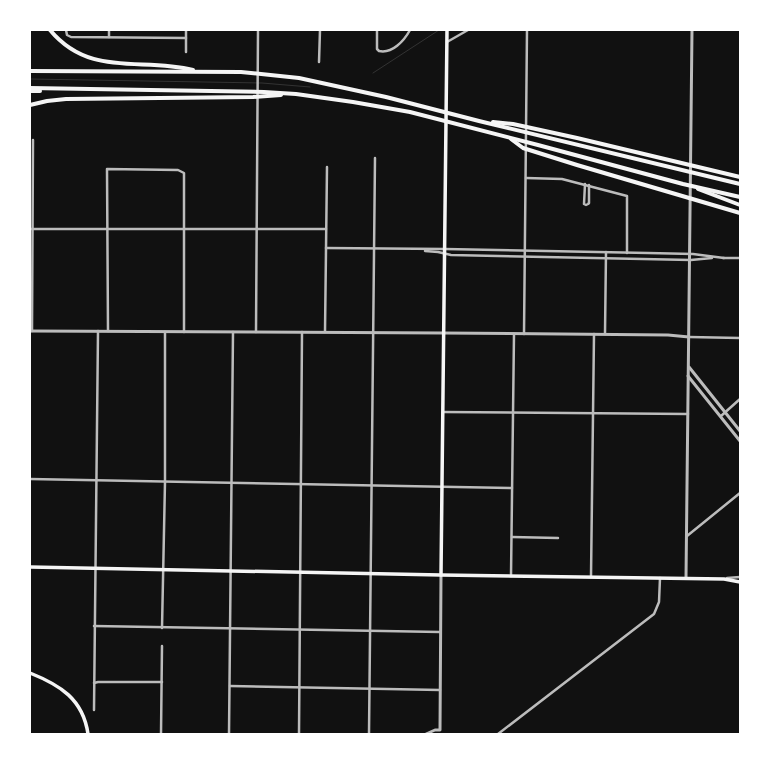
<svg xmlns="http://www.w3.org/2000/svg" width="770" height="764" viewBox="0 0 770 764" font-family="Ubuntu,sans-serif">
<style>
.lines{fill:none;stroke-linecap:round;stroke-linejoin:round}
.stream{stroke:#333;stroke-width:1}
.minor{stroke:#bcbcbc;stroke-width:2.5}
.tertiary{stroke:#bcbcbc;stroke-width:3}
.secondary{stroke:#f5f5f5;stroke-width:3.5}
.motorway{stroke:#f5f5f5;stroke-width:4}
</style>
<rect width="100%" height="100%" fill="#111"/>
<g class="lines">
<g class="stream">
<path d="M 373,73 L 439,30"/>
<path d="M 30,79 L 262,83 L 310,87"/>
</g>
<g class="minor">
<path d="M 66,30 L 67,35 L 71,37 L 186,38"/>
<path d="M 109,30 L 109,37"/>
<path d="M 377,30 L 377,49 L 379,51 C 392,54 404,41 410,30"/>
<path d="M 447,42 L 468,30"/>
<path d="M 186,52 L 186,30"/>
<path d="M 319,62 L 320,30"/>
<path d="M 526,178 L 562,179 L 627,196 L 627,253"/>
<path d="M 585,184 L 584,204 L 586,205 L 588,204 L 589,203 L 589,185"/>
<path d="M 30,229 L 326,229"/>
<path d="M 326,248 L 445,249 L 648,253 L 693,254 L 724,258"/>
<path d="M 425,251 L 438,252 L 451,255 L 691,260 L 712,258"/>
<path d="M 723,258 L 740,258"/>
<path d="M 32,331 L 33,140"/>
<path d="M 108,331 L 107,169 L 178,170 L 184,173 L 184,332"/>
<path d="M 256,332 L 258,30"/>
<path d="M 325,332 L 327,167"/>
<path d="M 524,334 L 527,30"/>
<path d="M 605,334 L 606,252"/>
<path d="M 689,337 L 740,338"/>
<path d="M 443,412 L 688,414"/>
<path d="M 721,416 L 740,399"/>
<path d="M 30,479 L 512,488"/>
<path d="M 687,536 L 740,493"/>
<path d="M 512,537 L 558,538"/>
<path d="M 511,576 L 514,334"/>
<path d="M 591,577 L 594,334"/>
<path d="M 727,578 L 740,577"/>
<path d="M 94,626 L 440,632"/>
<path d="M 162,628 L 165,482 L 165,332"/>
<path d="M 94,683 L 98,682 L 162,682"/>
<path d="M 230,686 L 440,690"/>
<path d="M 94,710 L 98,331"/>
<path d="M 161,734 L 162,646"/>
<path d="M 229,734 L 233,332"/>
<path d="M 299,734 L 302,332"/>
<path d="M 369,734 L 375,158"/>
<path d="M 498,734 L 654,614 L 659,602 L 660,578"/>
</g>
<g class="tertiary">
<path d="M 30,331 L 443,333 L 668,335 L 689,337"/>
<path d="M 689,367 L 740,431"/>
<path d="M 688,376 L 740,441"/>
<path d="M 686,578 L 692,30"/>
<path d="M 426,734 L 435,730 L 440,730 L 441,575"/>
</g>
<g class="secondary">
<path d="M 30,567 L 441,575 L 724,579 L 740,582"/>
<path d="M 441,575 L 447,30"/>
<path d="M 30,673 C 60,685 83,699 88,734"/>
</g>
<g class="motorway">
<path d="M 50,30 C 90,78 141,57 193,70"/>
<path d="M 30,71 L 241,72 L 299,78 L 386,97 L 479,121 L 740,184"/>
<path d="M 30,88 L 264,92 L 296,94 L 353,102 L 410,112 L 538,145 L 683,184 L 740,197"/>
<path d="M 30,91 L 40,91"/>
<path d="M 30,105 L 47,101 L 66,99 L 253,97 L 281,95"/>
<path d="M 493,122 L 513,124 L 577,138 L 740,177"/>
<path d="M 511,139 L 523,148 L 577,165 L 740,213"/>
<path d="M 698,189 L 740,205"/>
</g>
</g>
<rect width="770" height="764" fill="none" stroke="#ffffff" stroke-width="62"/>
</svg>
